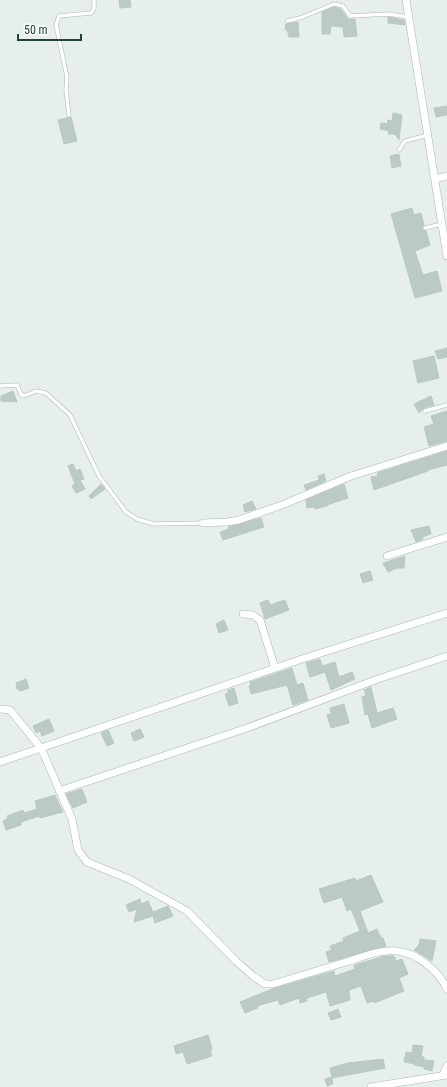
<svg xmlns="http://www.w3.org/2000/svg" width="447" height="1087" viewBox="0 0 447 1087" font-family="'Roboto Condensed',sans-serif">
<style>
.building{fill:#bbcac4;stroke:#b8c9c2}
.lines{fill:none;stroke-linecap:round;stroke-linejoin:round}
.service-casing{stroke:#a8b8b2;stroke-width:4.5}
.minor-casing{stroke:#a8b8b2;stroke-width:8}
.service{stroke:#fff;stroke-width:3.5}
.minor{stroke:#fff;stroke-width:7}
</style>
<rect width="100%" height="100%" fill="#e6efeb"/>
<g class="building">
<path d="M 119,0 L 130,0 L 131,7 L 120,8 Z"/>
<path d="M 334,7 L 341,9 L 348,19 L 355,19 L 357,36 L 344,37 L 343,27 L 331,26 L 330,34 L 322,34 L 322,12 Z"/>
<path d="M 388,17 L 404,20 L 405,25 L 388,23 Z"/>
<path d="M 298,22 L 299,37 L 289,37 L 287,29 L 285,30 L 286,24 Z"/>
<path d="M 447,106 L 447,115 L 436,117 L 434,108 Z"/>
<path d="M 393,113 L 402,115 L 399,140 L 395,134 L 388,134 L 389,131 L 380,129 L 381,123 L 387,124 L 388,120 L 392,121 Z"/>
<path d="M 71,117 L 77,141 L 64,144 L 58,120 Z"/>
<path d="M 399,154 L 401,166 L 392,168 L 390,156 Z"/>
<path d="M 412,208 L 414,215 L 421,213 L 424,225 L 422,229 L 426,231 L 430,245 L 415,251 L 423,275 L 437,271 L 442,291 L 415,298 L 391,214 Z"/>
<path d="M 447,348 L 447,357 L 438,359 L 435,351 Z"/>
<path d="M 434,356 L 439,378 L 418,383 L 413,361 Z"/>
<path d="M 13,391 L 17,402 L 1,401 L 1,396 Z"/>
<path d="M 431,396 L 434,405 L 424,408 L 419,413 L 414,404 Z"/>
<path d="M 447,411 L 447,441 L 429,446 L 424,427 L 434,424 L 431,416 Z"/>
<path d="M 447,451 L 447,465 L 428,470 L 428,471 L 374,490 L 371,477 L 378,476 L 377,473 Z"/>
<path d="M 73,464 L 76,471 L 80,469 L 84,479 L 80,480 L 85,489 L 76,493 L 72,486 L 75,484 L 68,466 Z"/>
<path d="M 324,474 L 326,481 L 306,490 L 304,485 L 319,480 L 318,476 Z"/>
<path d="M 101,484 L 105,489 L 91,499 L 89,496 Z"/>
<path d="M 344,484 L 348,498 L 327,505 L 327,506 L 315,509 L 314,507 L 307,508 L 306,500 Z"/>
<path d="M 252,501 L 256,509 L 245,512 L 243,505 Z"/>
<path d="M 261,518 L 264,527 L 223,540 L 220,532 L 229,529 L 228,527 Z"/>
<path d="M 429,526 L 431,534 L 422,537 L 423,539 L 416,542 L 411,530 Z"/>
<path d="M 405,556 L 404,568 L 397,568 L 388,572 L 383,563 Z"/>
<path d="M 370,571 L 373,580 L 363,583 L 360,574 Z"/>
<path d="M 268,600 L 270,605 L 285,600 L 289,610 L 265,619 L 260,603 Z"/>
<path d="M 224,620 L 228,630 L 219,633 L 216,624 Z"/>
<path d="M 320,659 L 322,666 L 335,662 L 339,677 L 352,672 L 355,679 L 331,690 L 325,672 L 310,677 L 306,663 Z"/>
<path d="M 292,668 L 297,685 L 303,683 L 308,700 L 293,705 L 287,685 L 251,694 L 249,686 L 251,685 L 250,682 Z"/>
<path d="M 26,679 L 29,688 L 21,691 L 17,689 L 16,683 Z"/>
<path d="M 371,687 L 377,713 L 393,708 L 397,719 L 372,728 L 368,714 L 365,715 L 362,697 L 366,696 L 364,690 Z"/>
<path d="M 234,688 L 238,703 L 229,706 L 225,694 L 228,693 L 228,690 Z"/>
<path d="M 344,704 L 349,723 L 331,728 L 327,715 L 331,714 L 330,708 Z"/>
<path d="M 49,719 L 54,731 L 42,736 L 40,731 L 36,733 L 33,726 Z"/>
<path d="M 140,729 L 144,737 L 134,741 L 131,733 Z"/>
<path d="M 108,730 L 114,743 L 107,746 L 101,733 Z"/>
<path d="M 82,789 L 87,802 L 73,808 L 66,794 Z"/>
<path d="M 55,795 L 63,812 L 40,818 L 39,816 L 21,822 L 21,825 L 6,830 L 3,821 L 8,818 L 7,816 L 23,810 L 24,813 L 37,809 L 35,801 Z"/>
<path d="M 371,875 L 383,902 L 360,911 L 368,933 L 377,929 L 381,938 L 383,938 L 386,946 L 329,962 L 326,952 L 332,950 L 330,946 L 344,941 L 343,938 L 360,931 L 351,909 L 347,911 L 342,897 L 324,903 L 319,889 L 355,878 L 356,881 Z"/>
<path d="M 140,899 L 141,904 L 148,901 L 153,912 L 168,906 L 173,916 L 155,923 L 153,916 L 134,922 L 137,909 L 129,912 L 126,905 Z"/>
<path d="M 420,939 L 436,941 L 432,961 L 414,950 L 419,945 Z"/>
<path d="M 385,956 L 394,956 L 396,961 L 402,959 L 408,974 L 399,978 L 404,991 L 374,1003 L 373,1001 L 367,1003 L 361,986 L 349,990 L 350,1000 L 330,1006 L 326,992 L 307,998 L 307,1001 L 300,1003 L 299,998 L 280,1005 L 278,1000 L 257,1006 L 258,1008 L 245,1013 L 240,1002 L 272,989 L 334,971 L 335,976 L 355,969 L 354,965 Z"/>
<path d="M 338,1009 L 341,1017 L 331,1020 L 328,1013 Z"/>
<path d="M 208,1035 L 212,1049 L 210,1051 L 212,1056 L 187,1064 L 183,1052 L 176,1054 L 174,1046 Z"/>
<path d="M 413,1045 L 423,1046 L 421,1057 L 424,1057 L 424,1060 L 434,1061 L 432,1071 L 424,1069 L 424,1067 L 414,1065 L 415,1064 L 404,1062 L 406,1052 L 412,1053 Z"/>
<path d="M 383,1059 L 385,1068 L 332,1078 L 333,1084 L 327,1086 L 325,1079 L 332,1077 L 330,1068 L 348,1063 Z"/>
</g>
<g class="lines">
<defs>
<g id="service">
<path d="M 287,21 L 300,18 L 334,4 L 343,6 L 350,16 L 389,14 L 408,17"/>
<path d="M 69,115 L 66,90 L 67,77 L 56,25 L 59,16 L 91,13 L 94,9 L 94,0"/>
<path d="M 399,150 L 405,141 L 428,135"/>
<path d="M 425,228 L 442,224"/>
<path d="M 0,386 L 17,385 L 21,394 L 24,396 L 36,391 L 46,393 L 70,415 L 99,476 L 126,512 L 137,519 L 154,524 L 203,523"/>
<path d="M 425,411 L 447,405"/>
</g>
<g id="minor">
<path d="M 406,0 L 447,256"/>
<path d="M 435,179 L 447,176"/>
<path d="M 203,523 L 227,522 L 239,520 L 282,505 L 351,476 L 447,446"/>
<path d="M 387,556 L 447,537"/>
<path d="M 447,613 L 302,659 L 41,748 L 72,819 L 78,850 L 87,862 L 129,879 L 187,911 L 236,961 L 253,976 L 265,984 L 273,984 C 297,977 322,969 346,962 C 362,957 381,949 397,951 C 417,953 439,971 447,989"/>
<path d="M 243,614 L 253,615 L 260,620 L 275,668"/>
<path d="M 0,709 L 10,710 L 41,748 L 0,762"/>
<path d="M 59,791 L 247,728 L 378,679 L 447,656"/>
<path d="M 443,1075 L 447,1066"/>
<path d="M 371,1087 L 447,1075"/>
</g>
</defs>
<use href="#service" class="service-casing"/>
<use href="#minor" class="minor-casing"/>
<use href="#service" class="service"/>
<use href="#minor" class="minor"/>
</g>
<path d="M18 34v6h63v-6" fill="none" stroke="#24423a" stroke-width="2"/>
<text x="24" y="34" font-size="12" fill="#24423a" stroke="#f7fbf9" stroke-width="3" paint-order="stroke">50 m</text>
</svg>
